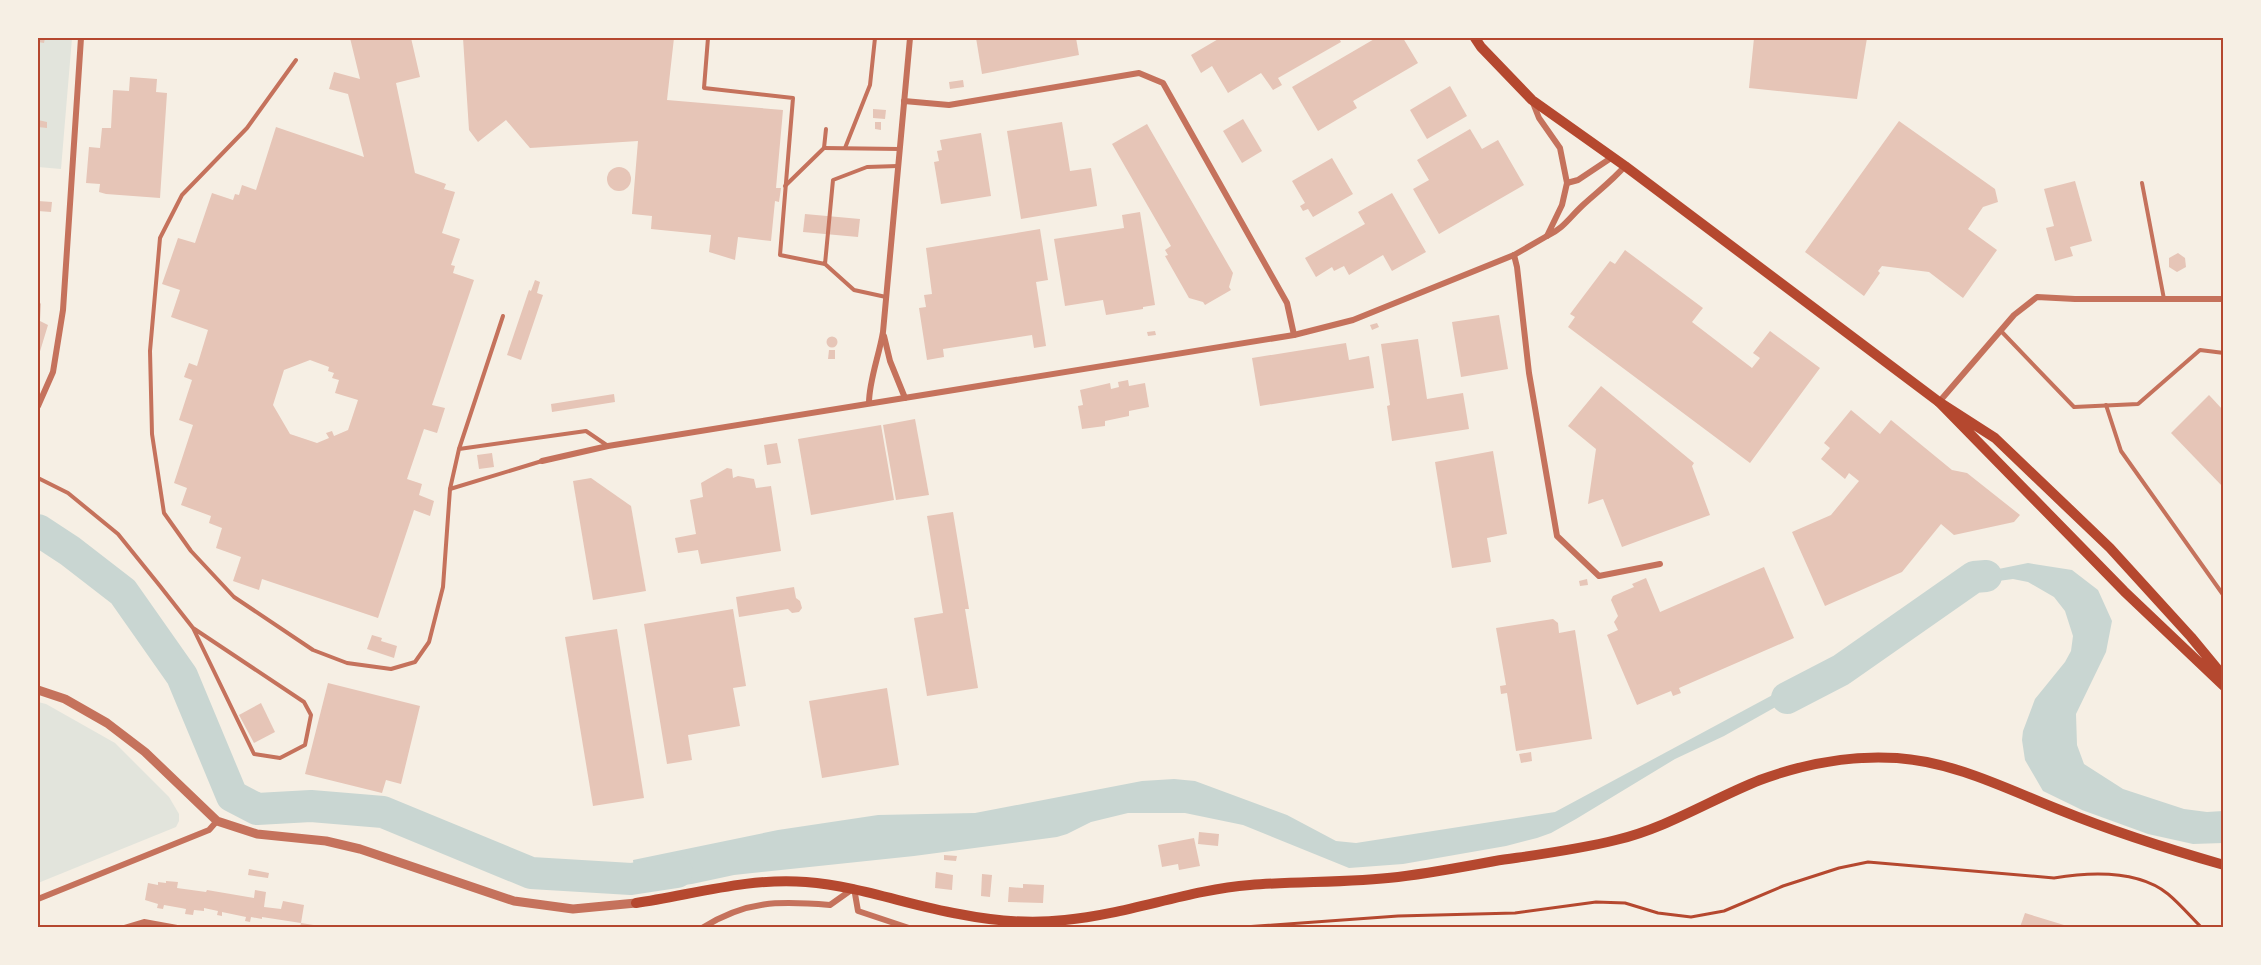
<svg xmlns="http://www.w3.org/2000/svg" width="2261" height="965" viewBox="0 0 2261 965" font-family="'Exo 2',sans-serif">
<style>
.green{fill:#e2e4dc}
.water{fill:#c9d6d2}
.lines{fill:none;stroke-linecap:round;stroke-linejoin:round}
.river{stroke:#c9d6d2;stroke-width:32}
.building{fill:#e6c5b7;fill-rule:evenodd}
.path{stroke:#b5482f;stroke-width:3}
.service{stroke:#c5725c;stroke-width:4}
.minor{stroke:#c5725c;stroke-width:6}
.tertiary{stroke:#c5725c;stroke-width:9}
.secondary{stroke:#b5482f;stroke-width:10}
.neatline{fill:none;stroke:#b5482f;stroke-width:2}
</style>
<rect width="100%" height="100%" fill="#f6efe4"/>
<g class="green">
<path d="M 38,38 L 72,38 L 61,169 L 38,167 Z"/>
<path d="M 38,702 L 46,704 L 115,743 L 169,797 L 179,814 L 179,821 L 176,827 L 38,883 Z"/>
</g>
<path class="water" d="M 2028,563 L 2072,570 L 2098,590 L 2112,621 L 2106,652 L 2076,714 L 2077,745 L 2084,764 L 2123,789 L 2184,809 L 2207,812 L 2223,811 L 2223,843 L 2193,844 L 2148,834 L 2082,810 L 2043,791 L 2025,760 L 2022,740 L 2023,731 L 2035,699 L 2065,662 L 2071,651 L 2073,636 L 2065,611 L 2054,597 L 2028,582 L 2013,579 L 1969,585 L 1942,598 L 1842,668 L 1811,687 L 1724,736 L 1675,759 L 1576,819 L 1551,833 L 1537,838 L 1506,846 L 1403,864 L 1349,868 L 1243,825 L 1185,813 L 1128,813 L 1091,822 L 1067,834 L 1057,837 L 914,856 L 734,875 L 692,884 L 636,891 L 633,860 L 778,830 L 878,815 L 975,813 L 1142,781 L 1174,779 L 1195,781 L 1287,815 L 1336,841 L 1356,843 L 1555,812 L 1830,664 L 1877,627 L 1959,577 Z"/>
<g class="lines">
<g class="river">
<path d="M 38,530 L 70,551 L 123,592 L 182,676 L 232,796 L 257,809 L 311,806 L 383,812 L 531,873 L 631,879 L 677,872"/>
<path d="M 1787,698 L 1841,670 L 1974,577 L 1986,576"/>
</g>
</g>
<g class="building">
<path d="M 38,38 L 45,38 L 44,43 L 38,42 Z"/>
<path d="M 350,38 L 411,38 L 420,77 L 396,83 L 415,173 L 446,184 L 444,189 L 455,192 L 442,233 L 460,239 L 451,265 L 455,266 L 453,273 L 474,280 L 432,405 L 445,408 L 437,433 L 424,429 L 407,479 L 422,484 L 419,495 L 434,501 L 430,516 L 414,510 L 378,618 L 262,579 L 259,590 L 233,581 L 241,557 L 216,548 L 222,528 L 209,523 L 211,516 L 181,505 L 187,488 L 174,483 L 193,425 L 179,420 L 192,380 L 184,377 L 189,363 L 197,366 L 208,330 L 171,317 L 180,290 L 162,284 L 178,238 L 195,243 L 212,193 L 233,200 L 235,194 L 239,195 L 242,185 L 256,190 L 276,127 L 364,157 L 348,94 L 329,89 L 334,72 L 360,79 ZM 310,360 L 329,367 L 328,371 L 334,373 L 332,378 L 339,380 L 335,393 L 358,400 L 348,430 L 334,436 L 332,431 L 326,433 L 329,438 L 317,443 L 290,434 L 273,405 L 284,370 Z"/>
<path d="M 463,38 L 674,38 L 667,100 L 783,110 L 776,188 L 781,188 L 779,202 L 775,201 L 771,241 L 738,237 L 735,260 L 709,252 L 711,235 L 651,229 L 652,216 L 632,214 L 638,141 L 530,148 L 506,120 L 478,142 L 469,130 Z"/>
<path d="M 976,38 L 1076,38 L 1079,55 L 982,74 Z"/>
<path d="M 1220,38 L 1339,38 L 1341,42 L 1278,78 L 1282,85 L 1273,90 L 1261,73 L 1228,93 L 1212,66 L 1201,73 L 1191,55 Z"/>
<path d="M 1376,38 L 1403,38 L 1418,63 L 1353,101 L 1357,108 L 1318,131 L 1292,87 Z"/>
<path d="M 1754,38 L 1867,38 L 1857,99 L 1749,88 Z"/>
<path d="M 130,77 L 157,79 L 156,92 L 167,93 L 160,198 L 106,194 L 99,192 L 100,184 L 86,183 L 89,147 L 100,148 L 102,128 L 111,128 L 113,90 L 129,91 Z"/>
<path d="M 963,80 L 964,87 L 950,89 L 949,82 Z"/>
<path d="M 1450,86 L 1467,116 L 1427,139 L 1410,110 Z"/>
<path d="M 873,109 L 886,110 L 885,119 L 873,118 Z"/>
<path d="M 1243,119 L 1262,151 L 1242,163 L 1223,131 Z"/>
<path d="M 38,120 L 47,122 L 47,128 L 38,127 Z"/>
<path d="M 1899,121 L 1995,189 L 1998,202 L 1983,207 L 1968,229 L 1997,250 L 1963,298 L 1929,272 L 1882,266 L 1878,271 L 1880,273 L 1864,296 L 1805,252 Z"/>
<path d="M 875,122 L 881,122 L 881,130 L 875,129 Z"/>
<path d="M 1062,122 L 1070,171 L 1091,168 L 1097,206 L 1021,219 L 1007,131 Z"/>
<path d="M 1147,124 L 1233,273 L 1229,287 L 1231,290 L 1205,305 L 1203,302 L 1189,298 L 1165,256 L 1168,255 L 1165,250 L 1171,246 L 1112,144 Z"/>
<path d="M 1470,129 L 1482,149 L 1498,140 L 1524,185 L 1439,234 L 1413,189 L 1429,180 L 1417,160 Z"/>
<path d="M 981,133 L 991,196 L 941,204 L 934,162 L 939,161 L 937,151 L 942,150 L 940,140 Z"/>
<path d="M 1332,158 L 1353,194 L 1313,217 L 1308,209 L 1303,211 L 1300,206 L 1305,203 L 1292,181 Z"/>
<circle cx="619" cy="179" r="12"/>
<path d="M 2075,181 L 2092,241 L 2070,247 L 2073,256 L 2055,261 L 2046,228 L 2054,226 L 2044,189 Z"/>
<path d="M 1392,193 L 1426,252 L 1392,271 L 1383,255 L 1349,275 L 1344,266 L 1334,271 L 1332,267 L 1316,277 L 1305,258 L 1365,224 L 1358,212 Z"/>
<path d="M 38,201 L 52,202 L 51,212 L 38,211 Z"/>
<path d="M 1140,212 L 1155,305 L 1143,307 L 1143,309 L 1106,315 L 1103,300 L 1065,306 L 1054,239 L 1124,228 L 1122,215 Z"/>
<path d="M 805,214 L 860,219 L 858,237 L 803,232 Z"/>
<path d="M 1040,229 L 1048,280 L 1036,282 L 1046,346 L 1034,348 L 1032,335 L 943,349 L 944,357 L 927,360 L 919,308 L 926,307 L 924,295 L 932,294 L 926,248 Z"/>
<path d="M 1625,250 L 1703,308 L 1692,322 L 1752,368 L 1760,358 L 1753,353 L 1770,331 L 1820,368 L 1750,463 L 1568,327 L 1575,317 L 1570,314 L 1610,261 L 1615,264 Z"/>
<path d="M 2178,253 L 2185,258 L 2186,267 L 2177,272 L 2169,267 L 2169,258 Z"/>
<path d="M 535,280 L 540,282 L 537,293 L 543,295 L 521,360 L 507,355 L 529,290 L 531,291 Z"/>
<path d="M 38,300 L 41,304 L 40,321 L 48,325 L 38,358 Z"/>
<path d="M 1499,315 L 1508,369 L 1461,377 L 1452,322 Z"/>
<path d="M 1377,323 L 1379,327 L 1372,330 L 1370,325 Z"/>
<path d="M 1155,331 L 1156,335 L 1148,336 L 1147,332 Z"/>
<circle cx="832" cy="342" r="5.5"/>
<path d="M 1418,339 L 1427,399 L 1463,393 L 1469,429 L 1392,441 L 1387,406 L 1390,405 L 1381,344 Z"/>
<path d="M 1346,343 L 1349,360 L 1369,356 L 1374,388 L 1260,406 L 1252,358 Z"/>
<path d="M 829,350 L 835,350 L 835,359 L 828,359 Z"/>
<path d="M 1128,380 L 1129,386 L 1145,383 L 1149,407 L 1129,411 L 1129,416 L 1105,421 L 1105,426 L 1082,429 L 1078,406 L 1083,405 L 1080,390 L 1110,383 L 1111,389 L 1119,387 L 1118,382 Z"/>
<path d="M 1601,386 L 1694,463 L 1692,466 L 1710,515 L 1622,547 L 1603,499 L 1588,504 L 1596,449 L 1568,426 Z"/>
<path d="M 614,394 L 615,402 L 552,412 L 551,404 Z"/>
<path d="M 2209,395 L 2223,410 L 2223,487 L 2171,433 Z"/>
<path d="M 1851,410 L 1880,434 L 1891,420 L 1952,470 L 1967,473 L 2020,515 L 2014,522 L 1954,535 L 1941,524 L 1902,572 L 1825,606 L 1792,532 L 1831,515 L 1859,481 L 1849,473 L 1845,479 L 1821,459 L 1830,448 L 1824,443 Z"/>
<path d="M 915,419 L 929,495 L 896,500 L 883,425 Z"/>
<path d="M 881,425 L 894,500 L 811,515 L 798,439 Z"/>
<path d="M 777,443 L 781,463 L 767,465 L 764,445 Z"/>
<path d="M 1493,451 L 1507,534 L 1487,538 L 1491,562 L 1452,568 L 1435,462 Z"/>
<path d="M 492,453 L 494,467 L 479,469 L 477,455 Z"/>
<path d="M 727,468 L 732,469 L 733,478 L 738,476 L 754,479 L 756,488 L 771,486 L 781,551 L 701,564 L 698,550 L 678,553 L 675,538 L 696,534 L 690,500 L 703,497 L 701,483 Z"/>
<path d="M 591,478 L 631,506 L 646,591 L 593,600 L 573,481 Z"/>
<path d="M 953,512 L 969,609 L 965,609 L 978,688 L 927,696 L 914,618 L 943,613 L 927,516 Z"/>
<path d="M 1764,567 L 1794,638 L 1679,688 L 1681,693 L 1673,696 L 1671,691 L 1637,705 L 1607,635 L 1618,630 L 1614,622 L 1618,616 L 1611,600 L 1613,596 L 1634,587 L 1632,584 L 1646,578 L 1660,612 Z"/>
<path d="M 1587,579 L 1588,585 L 1580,586 L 1579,581 Z"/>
<path d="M 794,587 L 796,598 L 800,601 L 802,608 L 799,612 L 792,613 L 788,609 L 739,617 L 736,597 Z"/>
<path d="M 733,609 L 746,686 L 733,688 L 740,726 L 688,735 L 692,760 L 667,764 L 644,624 Z"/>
<path d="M 1553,619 L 1558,623 L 1559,633 L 1575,630 L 1592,739 L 1516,751 L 1507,693 L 1501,694 L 1500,686 L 1506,685 L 1496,628 Z"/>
<path d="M 617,629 L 644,798 L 593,806 L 565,637 Z"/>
<path d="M 372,635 L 382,638 L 381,641 L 397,646 L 394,658 L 367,649 Z"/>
<path d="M 328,683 L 420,706 L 401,784 L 386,780 L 382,793 L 305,774 Z"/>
<path d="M 887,688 L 899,765 L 822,778 L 809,701 Z"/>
<path d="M 261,703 L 275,732 L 254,743 L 239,715 Z"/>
<path d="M 1531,752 L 1532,761 L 1521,763 L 1519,754 Z"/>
<path d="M 1199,832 L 1219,834 L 1218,846 L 1198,844 Z"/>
<path d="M 1194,838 L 1200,866 L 1179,870 L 1178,864 L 1162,867 L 1158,845 Z"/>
<path d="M 944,855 L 957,856 L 956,861 L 944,860 Z"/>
<path d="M 249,869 L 269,873 L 268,878 L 248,875 Z"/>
<path d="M 936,872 L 953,875 L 952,890 L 935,888 Z"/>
<path d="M 982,874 L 992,875 L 990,897 L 981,896 Z"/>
<path d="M 166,881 L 178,882 L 177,888 L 206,892 L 207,890 L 254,898 L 255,890 L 266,892 L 264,907 L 281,909 L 283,901 L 304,905 L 301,923 L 262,917 L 262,919 L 251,917 L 250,922 L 245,921 L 246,917 L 222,912 L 222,916 L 217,915 L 218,911 L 204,908 L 204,911 L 194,910 L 193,915 L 185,914 L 186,909 L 181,908 L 164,905 L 163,909 L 157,908 L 158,904 L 145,900 L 148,883 L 158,885 L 158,882 L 166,883 Z"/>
<path d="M 1023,884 L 1044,885 L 1043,903 L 1008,902 L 1009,887 L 1023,888 Z"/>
<path d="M 2025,913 L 2064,925 L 2064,927 L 2020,927 Z"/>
<path d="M 301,923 L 320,926 L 320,927 L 300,927 Z"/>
</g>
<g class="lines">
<path class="path" d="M 1230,928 L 1398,916 L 1515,913 L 1596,902 L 1625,903 L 1658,913 L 1691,917 L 1724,911 L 1783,886 L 1839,868 L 1868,862 L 2054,878 C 2091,872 2138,870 2168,894 C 2180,904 2191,917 2202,928"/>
<g class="service">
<path d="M 708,38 L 704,88 L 793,98 L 780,255 L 825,264 L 833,180 L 867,167 L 898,166"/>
<path d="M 296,60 L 247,128 L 182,195 L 160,238 L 150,351 L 152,434 L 164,513 L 191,551 L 234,597 L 313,650 L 347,663 L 391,669 L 415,662 L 429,642 L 443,587 L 450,489"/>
<path d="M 824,148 L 900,149"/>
<path d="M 845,148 L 870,85 L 875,38"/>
<path d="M 2142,183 L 2164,299"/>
<path d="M 785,186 L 824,148 L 826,129"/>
<path d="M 825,264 L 854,290 L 886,297"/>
<path d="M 2001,331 L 2074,407 L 2138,404 L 2200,350 L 2224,353"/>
<path d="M 2106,405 L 2121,451 L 2224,596"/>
<path d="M 459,449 L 503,316"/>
<path d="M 542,461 L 450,489 L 459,449 L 586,431 L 608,446"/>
<path d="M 38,478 L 68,493 L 118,534 L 160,586 L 193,628 L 254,754 L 280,758 L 305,745 L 311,715 L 304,702 L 193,628"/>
</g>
<g class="minor">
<path d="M 904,101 L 949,105 L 1139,73 L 1163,83 L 1287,303 L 1294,335"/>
<path d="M 1533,103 L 1539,118 L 1560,148 L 1567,183 L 1562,205 L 1547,236 C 1564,228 1569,218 1583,205 C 1597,192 1612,181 1625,166"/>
<path d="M 1567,183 L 1578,180 L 1611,158"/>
<path d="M 1514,255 L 1517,267 L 1529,373 L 1557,536 L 1599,576 L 1660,564"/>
<path d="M 884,336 L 890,361 L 905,398"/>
<path d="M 1939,402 L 2014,315 L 2037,297 L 2075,299 L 2224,299"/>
<path d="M 869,403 C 869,381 879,356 883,332 L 910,38"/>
<path d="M 38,406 L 53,372 L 63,310 L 81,38"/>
<path d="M 542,461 L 608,446 L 1294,335 L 1353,320 L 1514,255 L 1547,236"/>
<path d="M 38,899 L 209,830 L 217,821"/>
<path d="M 124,928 L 144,922 L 177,928"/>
<path d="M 702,928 C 747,900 779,901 830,905 L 854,888 L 858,911 L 909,928"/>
</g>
<path class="tertiary" d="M 38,690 L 65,699 L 107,723 L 145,752 L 217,821 L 257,834 L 326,841 L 360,849 L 514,901 L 573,909 L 636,903"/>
<g class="secondary">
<path d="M 1475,38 L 1481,47 L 1532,100 L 1625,166 L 1939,402"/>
<path d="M 2224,677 L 2191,637 L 2110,548 L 1995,438 L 1939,402 L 2124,591 L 2224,686"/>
<path d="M 636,903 C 691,895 750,877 806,882 C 859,886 907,905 959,914 C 994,921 1029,924 1065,920 C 1128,914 1188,890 1250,885 C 1299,881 1349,883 1398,877 C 1430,873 1463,867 1495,861 C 1535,855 1576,850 1616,840 C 1667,828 1712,799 1760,780 C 1803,764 1851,755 1897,758 C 1955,762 2007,789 2060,810 C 2114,832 2168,849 2224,865"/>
</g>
</g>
<rect width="2261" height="965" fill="none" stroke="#f6efe4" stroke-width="78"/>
<rect x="39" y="39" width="2183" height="887" class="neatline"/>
</svg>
